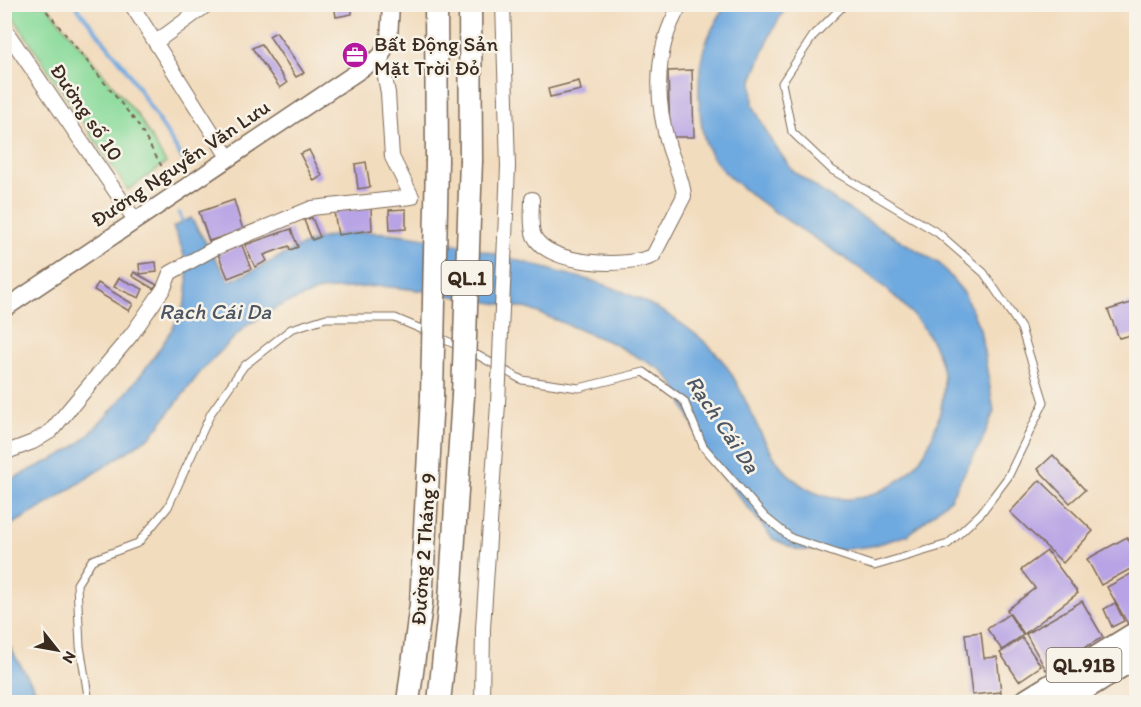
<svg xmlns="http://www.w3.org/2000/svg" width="1141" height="707" viewBox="0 0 1141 707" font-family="Itim,sans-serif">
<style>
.green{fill:#8bdb9b;stroke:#63825c;stroke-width:1.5}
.water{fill:#6ea9df;stroke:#546a7e;stroke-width:1.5}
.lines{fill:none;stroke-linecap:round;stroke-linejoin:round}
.stream{stroke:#6ea9df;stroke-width:4}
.building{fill:#b7a3e5}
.service-casing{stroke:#7b6856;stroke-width:9}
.minor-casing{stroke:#7b6856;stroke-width:16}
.tertiary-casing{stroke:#7b6856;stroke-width:19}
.trunk-casing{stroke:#7b6856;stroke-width:25}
.path{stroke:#7b6856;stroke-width:2;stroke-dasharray:4.5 4.5;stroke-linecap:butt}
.service{stroke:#fff;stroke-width:7}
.minor{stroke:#fff;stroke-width:14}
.tertiary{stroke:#fff;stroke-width:16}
.trunk{stroke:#fff;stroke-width:22}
.minor-bridge-casing{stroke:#7b6856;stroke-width:16;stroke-linecap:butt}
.trunk-bridge-casing{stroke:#7b6856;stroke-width:25;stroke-linecap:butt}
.minor-bridge{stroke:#fff;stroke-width:14}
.trunk-bridge{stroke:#fff;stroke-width:22}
.labels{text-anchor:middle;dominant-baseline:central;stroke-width:5;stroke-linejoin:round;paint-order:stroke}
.shield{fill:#f7f3e8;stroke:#73665b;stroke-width:1.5}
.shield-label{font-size:20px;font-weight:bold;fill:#3b2a1e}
.poi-label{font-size:21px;fill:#3b2a1e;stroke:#f7f3e8;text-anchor:start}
.street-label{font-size:21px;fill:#3b2a1e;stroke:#f7f3e8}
.water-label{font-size:22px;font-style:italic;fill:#4d5662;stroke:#f7f3e8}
</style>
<rect width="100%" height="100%" fill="#f7f3e8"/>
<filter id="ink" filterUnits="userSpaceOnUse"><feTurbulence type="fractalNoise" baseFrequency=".0167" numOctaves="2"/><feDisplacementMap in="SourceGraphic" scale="12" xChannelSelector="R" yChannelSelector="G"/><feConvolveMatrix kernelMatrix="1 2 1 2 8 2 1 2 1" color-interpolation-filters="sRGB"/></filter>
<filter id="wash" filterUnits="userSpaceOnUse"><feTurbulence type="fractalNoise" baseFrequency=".008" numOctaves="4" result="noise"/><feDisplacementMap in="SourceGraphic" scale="24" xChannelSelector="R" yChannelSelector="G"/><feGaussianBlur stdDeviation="1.35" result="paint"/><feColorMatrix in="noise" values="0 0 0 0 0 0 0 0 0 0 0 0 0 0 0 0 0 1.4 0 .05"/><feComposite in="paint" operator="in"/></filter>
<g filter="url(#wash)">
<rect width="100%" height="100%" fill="#f2dcbe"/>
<path class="green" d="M 5,5 L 46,5 L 139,117 L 166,163 L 128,190 Z"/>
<g class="water">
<path d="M 726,5 L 787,5 L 771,33 L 752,80 L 753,105 L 770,139 L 793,171 L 840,204 L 940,264 L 964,293 L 980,329 L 994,412 L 981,443 L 950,499 L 908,535 L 872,546 L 832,551 L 798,550 L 773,539 L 707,456 L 674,384 L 662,370 L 612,343 L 529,309 L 419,290 L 381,286 L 321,290 L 277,307 L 246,326 L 202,370 L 151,436 L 46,505 L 11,525 L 5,532 L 5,484 C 25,470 49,463 70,450 C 100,431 184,328 187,293 C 189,267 184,250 173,227 L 191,218 L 229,281 C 264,269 294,244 331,236 C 390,222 487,251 544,268 C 566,275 590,279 611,287 C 649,301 696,328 721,359 C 755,401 761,470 816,493 C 863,513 918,480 933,434 C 940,416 946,393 943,373 C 930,295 815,244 758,200 C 741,187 719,171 709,151 C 701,136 700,113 699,96 C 698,56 705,38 726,5 Z"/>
<path d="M 4,638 L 43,702 L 5,702 Z"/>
</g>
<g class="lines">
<g class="stream">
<path d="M 74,4 L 125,67 L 184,161"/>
<path d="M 179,213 L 185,226"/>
</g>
</g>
<g id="blocks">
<g class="building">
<path d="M 334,4 L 352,4 L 352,14 L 336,17 Z"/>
<path d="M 276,32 L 304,73 L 296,77 L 269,36 Z"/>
<path d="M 261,44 L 287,83 L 280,88 L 252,48 Z"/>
<path d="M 692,70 L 694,137 L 670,137 L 668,71 Z"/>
<path d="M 579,81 L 581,90 L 550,97 L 548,89 Z"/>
<path d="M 309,150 L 322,176 L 314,181 L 300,154 Z"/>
<path d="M 366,162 L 370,187 L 358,189 L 355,164 Z"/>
<path d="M 234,200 L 243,230 L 209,241 L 199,212 Z"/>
<path d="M 371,207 L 372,230 L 338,235 L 334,212 Z"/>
<path d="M 406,209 L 406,229 L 390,230 L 389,210 Z"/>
<path d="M 312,218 L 320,237 L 312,240 L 304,220 Z"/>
<path d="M 291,229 L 298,247 L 290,250 L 289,246 L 264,255 L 267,261 L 255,267 L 245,245 Z"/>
<path d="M 242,245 L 251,269 L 228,278 L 218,254 Z"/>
<path d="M 156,262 L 157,272 L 140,274 L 139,264 Z"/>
<path d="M 134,272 L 157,285 L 154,289 L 132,276 Z"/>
<path d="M 119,278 L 143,289 L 139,298 L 114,287 Z"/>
<path d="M 98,283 L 133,304 L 129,311 L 94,290 Z"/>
<path d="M 1134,302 L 1136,307 L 1136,334 L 1119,338 L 1108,310 Z"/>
<path d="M 1053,455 L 1085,490 L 1070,503 L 1038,469 Z"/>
<path d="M 1040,480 L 1093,531 L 1063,563 L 1010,512 Z"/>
<path d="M 1127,537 L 1136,554 L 1136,566 L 1101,585 L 1087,559 Z"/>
<path d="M 1047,551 L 1078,593 L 1024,634 L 1007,610 L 1035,588 L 1021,570 Z"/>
<path d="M 1136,571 L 1136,619 L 1128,624 L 1107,587 Z"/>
<path d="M 1082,601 L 1103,637 L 1046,670 L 1026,634 Z"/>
<path d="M 1115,603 L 1124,621 L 1112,627 L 1104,609 Z"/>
<path d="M 1009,614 L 1023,635 L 1002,650 L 987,629 Z"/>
<path d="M 981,632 L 984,658 L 997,657 L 1001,692 L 972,695 L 965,634 Z"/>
<path d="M 1022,638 L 1041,666 L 1019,681 L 1000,653 Z"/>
</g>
</g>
</g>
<g filter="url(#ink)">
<use href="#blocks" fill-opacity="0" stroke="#7b6856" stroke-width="1.5"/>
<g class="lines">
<defs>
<g id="service">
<path d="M 438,337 L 470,351 L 522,380 L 579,388 L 644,372 L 684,401 L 703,446 L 765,517 L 791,538 L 874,566 L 948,544 L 981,513 L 1008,477 L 1044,402 L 1021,328 L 984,273 L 938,233 L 832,170 L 792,132 L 782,83 L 813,36 L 845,4"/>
<path d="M 89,702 L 80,646 L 77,584 L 92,560 L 138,543 L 168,507 L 211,413 L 244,366 L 291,329 L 326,318 L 395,318 L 428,332"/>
</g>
<g id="minor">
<path d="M 131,4 L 228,157"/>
<path d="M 503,4 L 508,166"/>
<path d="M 4,28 L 135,220"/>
<path d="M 156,42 L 208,4"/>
<path d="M 532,199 C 532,210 530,226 534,236 C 548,266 628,268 653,256 L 684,196 C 683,179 674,164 669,147 C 655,99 654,48 681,4"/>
<path d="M 4,453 L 33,442 L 51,431 L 132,334 L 164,288 L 170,273 L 215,248 L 312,208 L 412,197 L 392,157 L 388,93 L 381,56"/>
<path d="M 482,702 L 483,628 L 498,404"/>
</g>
<path id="tertiary" d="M 4,309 L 381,56 L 389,39 L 391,4"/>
<g id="trunk">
<path d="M 436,4 L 437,160"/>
<path d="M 470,4 L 471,160"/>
<path d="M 408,702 L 421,604 L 432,396"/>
<path d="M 439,702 L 450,601 L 463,396"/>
<path d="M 1024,702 L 1136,633"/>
<path d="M 1063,702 L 1136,657"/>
</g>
</defs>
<use href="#service" class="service-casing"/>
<use href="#minor" class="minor-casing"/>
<use href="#tertiary" class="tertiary-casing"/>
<use href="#trunk" class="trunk-casing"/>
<path class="path" d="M 41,4 L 137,123 L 170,181"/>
<use href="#service" class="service"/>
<use href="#minor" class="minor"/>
<use href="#tertiary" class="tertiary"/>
<use href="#trunk" class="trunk"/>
<defs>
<path id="minor-bridge" d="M 498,404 L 508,166"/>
<g id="trunk-bridge">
<path d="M 432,396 L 437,160"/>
<path d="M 463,396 L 471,160"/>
</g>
</defs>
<use href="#minor-bridge" class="minor-bridge-casing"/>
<use href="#trunk-bridge" class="trunk-bridge-casing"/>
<use href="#minor-bridge" class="minor-bridge"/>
<use href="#trunk-bridge" class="trunk-bridge"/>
</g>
</g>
<defs>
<symbol id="office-disc" viewBox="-11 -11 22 22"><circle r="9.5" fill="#b5179e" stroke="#f7f3e8"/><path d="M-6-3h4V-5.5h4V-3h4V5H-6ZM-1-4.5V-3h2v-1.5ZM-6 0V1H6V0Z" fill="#fff"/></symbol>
</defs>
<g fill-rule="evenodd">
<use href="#office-disc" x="340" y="40" width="30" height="30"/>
</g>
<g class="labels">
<g class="shield">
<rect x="441.5" y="261" width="51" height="34" rx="4.5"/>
<rect x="1046.5" y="648" width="75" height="34" rx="4.5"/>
</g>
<g class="shield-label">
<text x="467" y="278">QL.1</text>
<text x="1084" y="665">QL.91B</text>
</g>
<g class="poi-label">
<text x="374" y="43">Bất Động Sản<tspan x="374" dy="24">Mặt Trời Đỏ</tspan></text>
</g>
<g class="street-label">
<text transform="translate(87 112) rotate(56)">Đường số 10</text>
<text transform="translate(180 163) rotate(-34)">Đường Nguyễn Văn Lưu</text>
<text transform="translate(423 549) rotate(-86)">Đường 2 Tháng 9</text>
</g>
<g class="water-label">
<text x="215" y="311">Rạch Cái Da</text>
<text transform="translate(723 424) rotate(56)">Rạch Cái Da</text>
</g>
</g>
<rect width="1141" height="707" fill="none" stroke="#f7f3e8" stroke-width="24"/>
<g transform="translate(57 650) rotate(121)" stroke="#f7f3e8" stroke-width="4.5" paint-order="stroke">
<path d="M0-4.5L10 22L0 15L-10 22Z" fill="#3b2a1e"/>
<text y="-9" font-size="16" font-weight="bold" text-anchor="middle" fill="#3b2a1e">N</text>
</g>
</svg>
